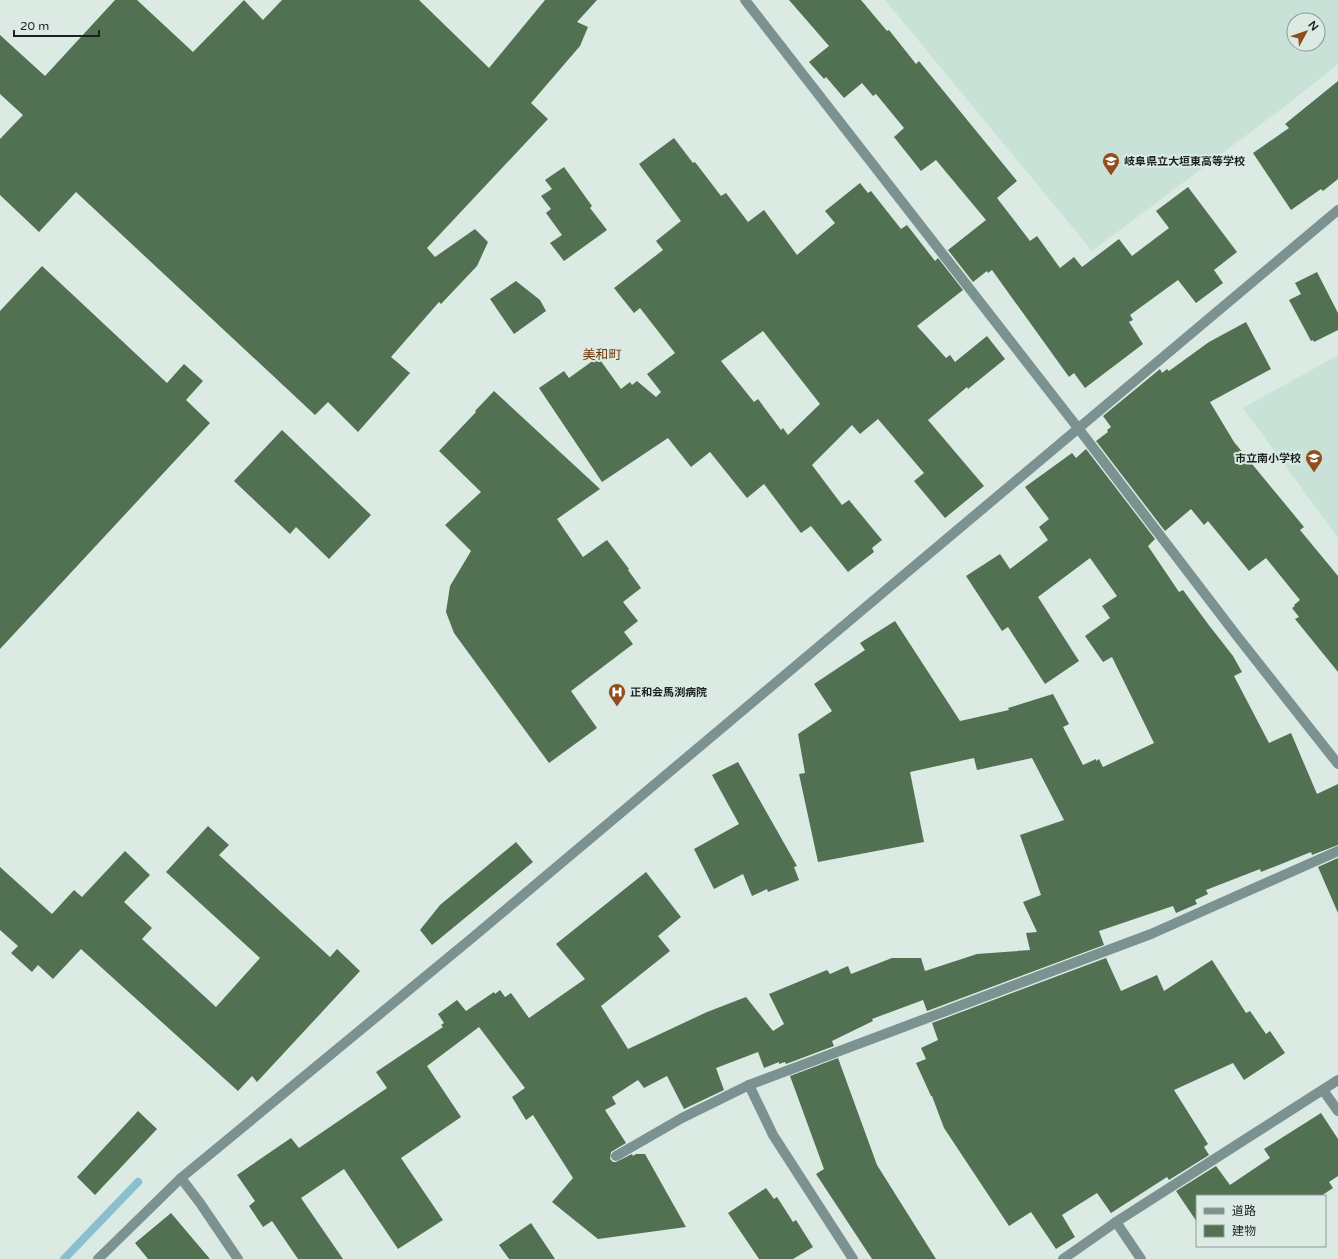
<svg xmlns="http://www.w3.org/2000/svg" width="1338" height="1259" viewBox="0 0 1338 1259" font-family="'Varela Round','Noto Sans JP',sans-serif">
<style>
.built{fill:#c9e2d7;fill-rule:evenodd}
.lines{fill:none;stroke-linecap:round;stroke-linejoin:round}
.stream{stroke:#8ac0ce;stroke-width:8}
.building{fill:#517152;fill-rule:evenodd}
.minor{stroke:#7b9291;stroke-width:10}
.labels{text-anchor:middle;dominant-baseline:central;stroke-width:4;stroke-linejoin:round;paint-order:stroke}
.poi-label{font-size:11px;font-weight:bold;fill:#1c2220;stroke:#dbebe4;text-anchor:start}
.quarter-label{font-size:13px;fill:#713506;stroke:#dbebe4}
</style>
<rect width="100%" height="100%" fill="#dbebe4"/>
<g class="built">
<path d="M 885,0 L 1338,0 L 1338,64 L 1292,101 L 1092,251 ZM 1294,20 L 1318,20 L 1318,44 L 1294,44 Z"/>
<path d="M 1338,355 L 1338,538 L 1243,408 Z"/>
</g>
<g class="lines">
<path class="stream" d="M 64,1259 L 138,1182"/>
</g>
<g class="building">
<path d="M 115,0 L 137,0 L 193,52 L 244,0 L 263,20 L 282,0 L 419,0 L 489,68 L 545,0 L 597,0 L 577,22 L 588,27 L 580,46 L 531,103 L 548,119 L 427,248 L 435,257 L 475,229 L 488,242 L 477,266 L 441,304 L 439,302 L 391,357 L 410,373 L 358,432 L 328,402 L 315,415 L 76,192 L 39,232 L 0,195 L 0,139 L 23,115 L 0,94 L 0,35 L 45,76 Z"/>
<path d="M 789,0 L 861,0 L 887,31 L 889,30 L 916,64 L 919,61 L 1017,181 L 997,198 L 1030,241 L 1037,236 L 1060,268 L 1074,257 L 1082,267 L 1119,239 L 1132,256 L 1169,228 L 1156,211 L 1188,187 L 1237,252 L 1214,270 L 1223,283 L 1196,303 L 1178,280 L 1130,315 L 1133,320 L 1129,322 L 1143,344 L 1085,388 L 1074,373 L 1069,377 L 992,270 L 988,273 L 987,271 L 973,282 L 948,250 L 986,220 L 936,160 L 921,171 L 894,137 L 904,128 L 876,94 L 873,96 L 862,83 L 844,98 L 826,77 L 824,79 L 809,62 L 829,46 Z"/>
<path d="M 1338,81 L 1338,179 L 1323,191 L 1321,189 L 1291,210 L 1253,153 L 1289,128 L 1285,124 Z"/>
<path d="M 674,138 L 693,163 L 695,162 L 721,196 L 726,193 L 748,222 L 764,210 L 797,255 L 835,223 L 825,211 L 860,183 L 868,193 L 871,191 L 901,229 L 907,225 L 935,261 L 938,258 L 963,290 L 917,326 L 946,358 L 950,355 L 955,362 L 987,336 L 1005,359 L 968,389 L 967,387 L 928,420 L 984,486 L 945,518 L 914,481 L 924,473 L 878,419 L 860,434 L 852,425 L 812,465 L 842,505 L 849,500 L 882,540 L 872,548 L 874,552 L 848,572 L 811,526 L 801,533 L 764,484 L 747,498 L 710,452 L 691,467 L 668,438 L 602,482 L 539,388 L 564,371 L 569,378 L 598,357 L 621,389 L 630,382 L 632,385 L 637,381 L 656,397 L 661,392 L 647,374 L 675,353 L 640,308 L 634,313 L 614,288 L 663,250 L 656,241 L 681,221 L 639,164 ZM 763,331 L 820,404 L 788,435 L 783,428 L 781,430 L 758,399 L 754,402 L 721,361 Z"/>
<path d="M 564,167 L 592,206 L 590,208 L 607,230 L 564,261 L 550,243 L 562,235 L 546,213 L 551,209 L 541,196 L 552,189 L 545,180 Z"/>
<path d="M 42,266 L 167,383 L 184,364 L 203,381 L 186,400 L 210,423 L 0,649 L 0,311 Z"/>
<path d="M 1317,272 L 1338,313 L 1338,330 L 1314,342 L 1313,340 L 1311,341 L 1289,300 L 1301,294 L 1295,283 Z"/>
<path d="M 516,281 L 540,300 L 546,311 L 514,334 L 490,299 Z"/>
<path d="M 1246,322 L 1271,369 L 1210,402 L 1234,442 L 1304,527 L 1300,530 L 1338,576 L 1338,672 L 1295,619 L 1299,617 L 1292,608 L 1295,606 L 1294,605 L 1300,600 L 1266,558 L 1249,571 L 1208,521 L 1204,525 L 1191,509 L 1165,531 L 1096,441 L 1108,432 L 1107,430 L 1111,427 L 1103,416 L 1160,369 L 1162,373 L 1167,369 L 1169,371 L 1209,342 Z"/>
<path d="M 494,391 L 600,489 L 557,519 L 583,557 L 607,540 L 629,569 L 628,570 L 641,588 L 623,602 L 638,621 L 624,632 L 633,644 L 571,691 L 597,728 L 549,763 L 454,633 L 446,612 L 450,586 L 471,551 L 445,525 L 481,492 L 439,451 L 476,412 L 475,411 Z"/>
<path d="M 282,430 L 371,515 L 329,559 L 296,527 L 290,534 L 234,481 Z"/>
<path d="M 1086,449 L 1155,539 L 1148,546 L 1179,592 L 1183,590 L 1208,624 L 1233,656 L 1242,672 L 1234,676 L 1269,743 L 1291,733 L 1317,794 L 1338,784 L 1338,845 L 1312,855 L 1311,852 L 1261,872 L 1260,869 L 1206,890 L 1208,894 L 1195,900 L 1197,904 L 1176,913 L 1173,906 L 1099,931 L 1104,945 L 927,1011 L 923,1000 L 872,1019 L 873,1021 L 832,1041 L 834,1046 L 786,1064 L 785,1062 L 779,1064 L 779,1062 L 764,1068 L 758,1052 L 716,1068 L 724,1090 L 684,1109 L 667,1076 L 644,1088 L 638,1080 L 612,1097 L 616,1104 L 605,1110 L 626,1143 L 611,1152 L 610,1159 L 613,1162 L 616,1162 L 632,1154 L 633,1156 L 636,1154 L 645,1154 L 686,1227 L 598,1239 L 552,1202 L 573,1178 L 533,1115 L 526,1120 L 512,1097 L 525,1088 L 479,1027 L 427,1066 L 461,1117 L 401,1158 L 443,1220 L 398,1249 L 344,1169 L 301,1198 L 343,1259 L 298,1259 L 272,1221 L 263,1227 L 249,1206 L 255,1201 L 237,1175 L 291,1138 L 299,1148 L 387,1088 L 376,1072 L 443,1027 L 441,1025 L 444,1023 L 438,1014 L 457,1000 L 466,1011 L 494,992 L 495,994 L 500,990 L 505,997 L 511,993 L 529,1018 L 585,979 L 556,944 L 646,872 L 681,917 L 658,936 L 670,951 L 601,1006 L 628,1049 L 707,1012 L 746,997 L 773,1031 L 784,1024 L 769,994 L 827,970 L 830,974 L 848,966 L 851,974 L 892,958 L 921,958 L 925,971 L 977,954 L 1030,950 L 1026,933 L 1037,932 L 1023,902 L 1041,895 L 1020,835 L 1064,820 L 1032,758 L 977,770 L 974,758 L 910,772 L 924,842 L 818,862 L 799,774 L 805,773 L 798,734 L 832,711 L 814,684 L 865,650 L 860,643 L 895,621 L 960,721 L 1009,710 L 1008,708 L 1053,694 L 1069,724 L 1063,727 L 1083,765 L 1096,759 L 1096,761 L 1099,759 L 1103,767 L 1154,743 L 1112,657 L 1103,662 L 1085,636 L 1110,618 L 1102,606 L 1117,596 L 1090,558 L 1038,597 L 1079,661 L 1045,684 L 1008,627 L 1002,631 L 966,576 L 1000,554 L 1010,569 L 1048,540 L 1039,527 L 1049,519 L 1025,487 L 1072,453 L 1076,458 Z"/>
<path d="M 738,762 L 797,866 L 794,867 L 799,880 L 768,892 L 767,889 L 752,896 L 743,874 L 714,889 L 694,849 L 739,824 L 712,775 Z"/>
<path d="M 208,826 L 229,845 L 219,855 L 330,957 L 337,949 L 360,971 L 257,1082 L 252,1076 L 238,1091 L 81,949 L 53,979 L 38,965 L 32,972 L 11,953 L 18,946 L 0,930 L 0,867 L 52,914 L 74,890 L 82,897 L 125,851 L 150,875 L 124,902 L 152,928 L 142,939 L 216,1007 L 260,958 L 166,872 Z"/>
<path d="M 516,842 L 533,862 L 432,945 L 420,930 L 440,905 Z"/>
<path d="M 1338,858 L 1338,913 L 1318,867 Z"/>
<path d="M 1106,958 L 1121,991 L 1157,975 L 1164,991 L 1212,960 L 1246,1013 L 1250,1011 L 1266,1034 L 1270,1031 L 1285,1053 L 1244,1080 L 1233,1063 L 1174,1090 L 1208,1144 L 1204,1147 L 1209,1155 L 1169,1180 L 1167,1177 L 1111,1213 L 1097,1193 L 1062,1215 L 1075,1237 L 1056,1249 L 1031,1212 L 1009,1226 L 944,1128 L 932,1096 L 931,1096 L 916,1063 L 926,1059 L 921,1048 L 938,1040 L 932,1023 Z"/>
<path d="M 838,1058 L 877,1165 L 936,1259 L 872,1259 L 816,1174 L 824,1169 L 790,1076 Z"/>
<path d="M 138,1111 L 157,1129 L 95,1195 L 77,1177 Z"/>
<path d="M 1321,1113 L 1338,1139 L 1338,1176 L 1329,1182 L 1333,1188 L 1321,1196 L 1197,1196 L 1197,1222 L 1176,1191 L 1216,1166 L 1230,1185 L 1270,1158 L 1264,1149 Z"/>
<path d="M 766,1188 L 774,1199 L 777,1197 L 793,1222 L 796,1220 L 813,1247 L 793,1259 L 759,1259 L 728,1213 Z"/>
<path d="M 171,1213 L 210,1259 L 148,1259 L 135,1243 Z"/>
<path d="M 531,1223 L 555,1259 L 509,1259 L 499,1245 Z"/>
</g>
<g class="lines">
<g class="minor">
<path d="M 745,0 L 1078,428 L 1237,636 L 1338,764"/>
<path d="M 749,1085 L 773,1135 L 853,1259"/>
<path d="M 1323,1090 L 1338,1111"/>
<path d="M 616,1156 L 682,1118 L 749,1085 L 1151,934 L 1338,851"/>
<path d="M 181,1178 L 200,1203 L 238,1259"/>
<path d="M 1116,1222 L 1141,1259"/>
<path d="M 98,1259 L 181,1178 L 472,938 L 1338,210"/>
<path d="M 1063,1259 L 1116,1222 L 1338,1080"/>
</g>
</g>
<defs>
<symbol id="school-pin" viewBox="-11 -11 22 30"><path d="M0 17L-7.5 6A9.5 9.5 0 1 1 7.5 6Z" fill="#914d1f" stroke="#dbebe4"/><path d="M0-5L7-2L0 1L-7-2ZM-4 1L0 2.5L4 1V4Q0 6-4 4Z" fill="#fff"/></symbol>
<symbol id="hospital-pin" viewBox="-11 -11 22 30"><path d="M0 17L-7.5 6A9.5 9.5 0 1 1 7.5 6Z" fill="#914d1f" stroke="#dbebe4"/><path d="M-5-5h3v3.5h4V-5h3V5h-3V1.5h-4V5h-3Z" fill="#fff"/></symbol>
</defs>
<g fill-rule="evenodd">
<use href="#school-pin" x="1101" y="151" width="20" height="27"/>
<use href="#school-pin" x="1304" y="448" width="20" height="27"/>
<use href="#hospital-pin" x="607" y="682" width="20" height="27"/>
</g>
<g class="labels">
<g class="poi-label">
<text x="1124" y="161">岐阜県立大垣東高等学校</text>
<text x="1301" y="458" text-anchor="end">市立南小学校</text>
<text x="630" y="692">正和会馬渕病院</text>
</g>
<g class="quarter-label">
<text x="602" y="355">美和町</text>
</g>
</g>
<rect x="1196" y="1195" width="130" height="52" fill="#dbebe4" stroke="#8f9b96"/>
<rect x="1204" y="1208" width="20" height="6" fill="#7b9291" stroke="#8f9b96"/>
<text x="1232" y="1215" font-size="12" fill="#1c2220">道路</text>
<rect x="1204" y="1225" width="20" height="12" fill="#517152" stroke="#8f9b96"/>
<text x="1232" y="1235" font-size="12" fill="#1c2220">建物</text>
<g transform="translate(1306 32) rotate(50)"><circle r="19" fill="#dbebe4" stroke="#8f9b96"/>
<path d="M0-3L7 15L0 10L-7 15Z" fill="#914d1f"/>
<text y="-6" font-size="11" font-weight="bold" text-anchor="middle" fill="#1c2220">N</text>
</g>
<path d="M14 30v6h85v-6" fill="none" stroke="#1c2220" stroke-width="2"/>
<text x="20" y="30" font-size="12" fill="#1c2220" stroke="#dbebe4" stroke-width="3" paint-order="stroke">20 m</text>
</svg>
